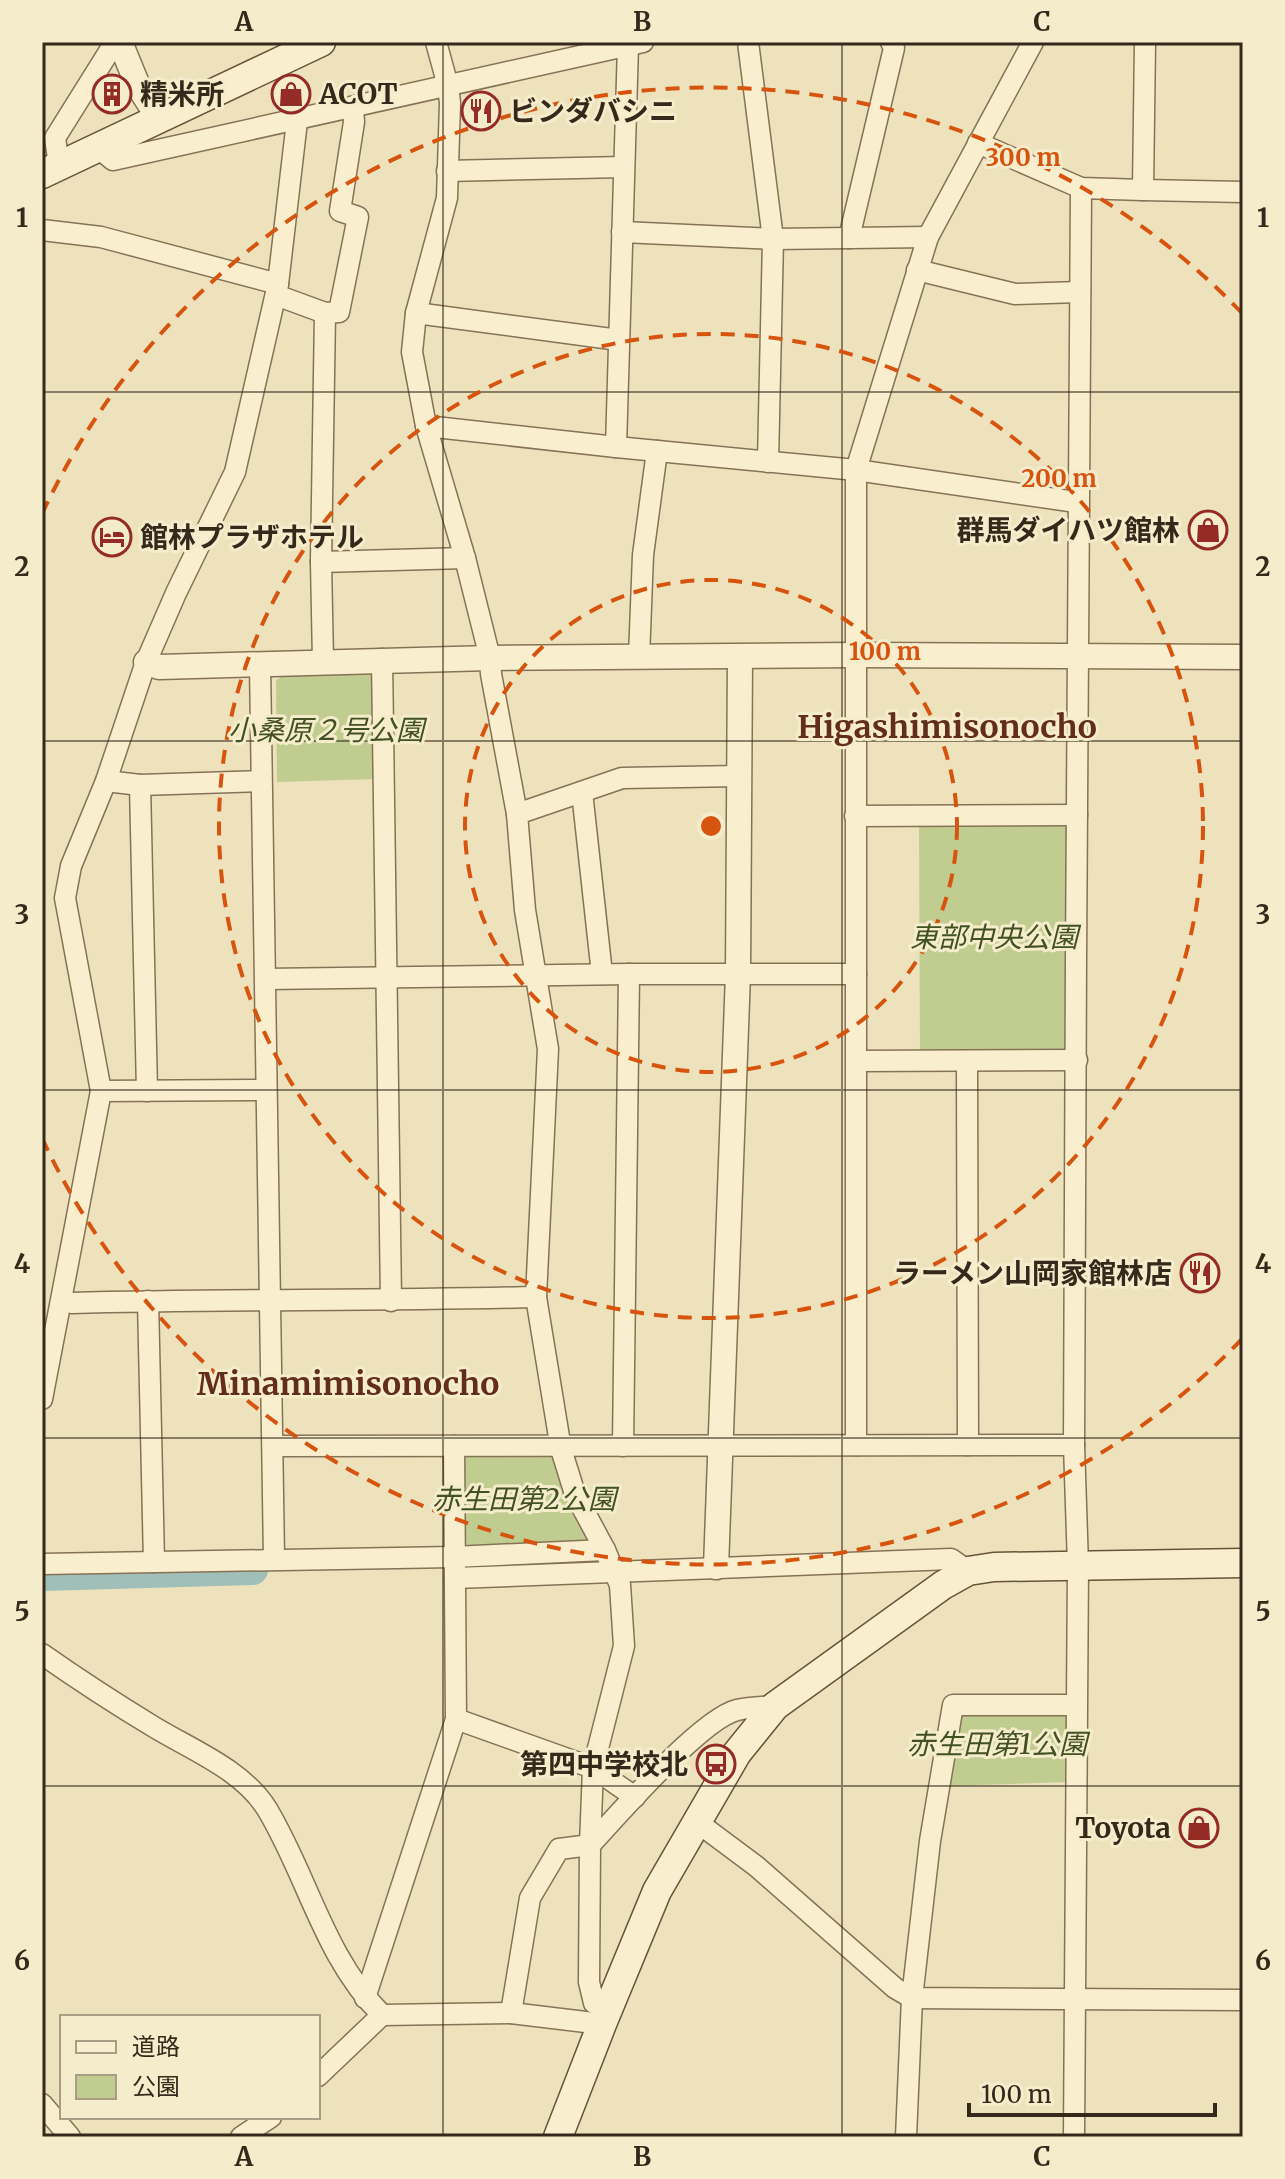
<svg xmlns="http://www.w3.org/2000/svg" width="1285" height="2179" viewBox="0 0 1285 2179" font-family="Merriweather,'Noto Sans JP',serif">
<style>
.green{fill:#c1cc91}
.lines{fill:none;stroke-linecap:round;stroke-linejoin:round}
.river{stroke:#a0bfb8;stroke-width:30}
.minor-casing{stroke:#867256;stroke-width:23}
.tertiary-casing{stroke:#867256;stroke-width:27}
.secondary-casing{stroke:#675339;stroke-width:31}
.minor{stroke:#f9efcf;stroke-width:20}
.tertiary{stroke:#f9efcf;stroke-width:24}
.secondary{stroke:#f9efcf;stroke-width:28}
.grid{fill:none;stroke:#35291b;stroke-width:2;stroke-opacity:0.55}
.ring{fill:none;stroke:#d6540e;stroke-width:4;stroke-dasharray:14 10}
.labels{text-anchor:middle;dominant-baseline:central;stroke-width:6;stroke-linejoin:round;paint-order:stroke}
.poi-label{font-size:28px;font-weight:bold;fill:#35291b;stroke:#f5eccc;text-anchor:start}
.park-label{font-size:28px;font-style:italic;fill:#425121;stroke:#f5eccc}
.quarter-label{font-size:32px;font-weight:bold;fill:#622d1a;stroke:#f5eccc}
.centre{fill:#d6540e;stroke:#f5eccc;stroke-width:4}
.ring-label{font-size:24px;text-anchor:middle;font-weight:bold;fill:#d6540e;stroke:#f5eccc;stroke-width:6;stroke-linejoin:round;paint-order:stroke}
.neatline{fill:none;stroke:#35291b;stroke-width:3}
.grid-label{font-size:26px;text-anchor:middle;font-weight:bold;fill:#35291b}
</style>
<rect width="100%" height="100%" fill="#eee2bd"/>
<g class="green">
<path d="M 367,670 L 374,679 L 376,779 L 277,782 L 276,681 L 284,674 Z"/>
<path d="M 919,821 L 1062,821 L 1069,827 L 1070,1047 L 1062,1053 L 920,1051 Z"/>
<path d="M 457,1449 L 561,1449 L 602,1550 L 470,1546 L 461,1542 Z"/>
<path d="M 953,1705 L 1069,1705 L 1067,1782 L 947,1786 Z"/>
</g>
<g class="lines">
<path class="river" d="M 42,1576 L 253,1570"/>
<defs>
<g id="minor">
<path d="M 436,42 L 448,86 L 450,103 L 447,198 L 416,313 L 412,352 L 426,426 L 465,558 L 490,658 L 491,674 L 517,814 L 525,910 L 548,1049 L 536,1297 L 561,1449 L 575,1494 L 605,1550 L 620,1585 L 624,1646 L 593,1768 L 635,1797"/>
<path d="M 748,42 L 773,239 L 768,462"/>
<path d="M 1145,42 L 1143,190 L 1243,192"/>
<path d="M 978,143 L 1081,188 L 1143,190"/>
<path d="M 97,147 L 113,160 L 643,42"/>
<path d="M 59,165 L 55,138 L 115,42"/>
<path d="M 447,171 L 623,167"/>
<path d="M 42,230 L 101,237 L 278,284"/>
<path d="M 622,232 L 773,239 L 928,237"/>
<path d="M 849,238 L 894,48 L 891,42"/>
<path d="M 917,270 L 1015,294 L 1080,292"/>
<path d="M 276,295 L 325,313 L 339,312 L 358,217 L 340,211 L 354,122 L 353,109"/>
<path d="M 416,313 L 619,340"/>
<path d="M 426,426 L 616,447 L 856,470 L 1076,502"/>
<path d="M 616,447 L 628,45"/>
<path d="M 321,562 L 465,558"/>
<path d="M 639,657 L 643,555 L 657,451"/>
<path d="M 382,659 L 391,1301"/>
<path d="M 323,662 L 321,562 L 325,313"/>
<path d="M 260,665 L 274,1559"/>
<path d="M 106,781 L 140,785 L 260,781"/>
<path d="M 140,785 L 147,1091"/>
<path d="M 582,792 L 602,974"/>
<path d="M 517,814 L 622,778 L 740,776"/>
<path d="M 855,816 L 1077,815"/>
<path d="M 266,979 L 629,974 L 856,974"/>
<path d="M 857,1061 L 1077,1060"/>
<path d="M 967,1061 L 968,1445"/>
<path d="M 101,1091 L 266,1090"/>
<path d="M 63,1301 L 72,1303 C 226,1299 381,1301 536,1297"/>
<path d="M 148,1301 L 154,1562"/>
<path d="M 42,1399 L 101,1091 L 65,898 L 71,866 L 106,781 L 146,662 L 176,593 L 235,472 L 278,284 L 297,121"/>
<path d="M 856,1445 L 856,470 L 928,237 L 1033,42"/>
<path d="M 273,1446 L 1074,1445"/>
<path d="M 623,1446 L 629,974"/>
<path d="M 42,1564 L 453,1557 L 605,1550"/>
<path d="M 455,1578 L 951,1559 L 968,1571"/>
<path d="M 42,1654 C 79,1680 116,1704 154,1727 C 192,1750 243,1770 267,1809 C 308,1877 324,1957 382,2015 L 511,2013 L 602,2024"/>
<path d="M 456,1719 L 593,1768 L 590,1845 L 559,1849 L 530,1898 L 511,2013"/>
<path d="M 697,1822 L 756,1866 L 895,1988 L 912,1998 L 1243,2000"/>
<path d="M 365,1998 L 456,1719 L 454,1446"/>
<path d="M 607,2010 L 594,2003 L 589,1982 L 590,1845 C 618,1815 701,1719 737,1710 C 749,1707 763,1707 775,1706"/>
<path d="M 318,2076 L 382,2015"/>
<path d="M 42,2104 L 70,2137"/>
<path d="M 241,2137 L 271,2117"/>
<path d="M 906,2137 L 912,1998 L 930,1841 L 953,1705 L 1075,1705"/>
<path d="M 1074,2137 L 1078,1565 L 1074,1445 C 1077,1026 1075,607 1081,188"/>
</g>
<g id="tertiary">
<path d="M 120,42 L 138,86 L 158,117"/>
<path d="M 146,662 L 159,667 L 490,658 L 855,655 L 1243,657"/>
<path d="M 716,1567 L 738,974 L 740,657"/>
</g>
<g id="secondary">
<path d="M 42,174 L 321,42"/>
<path d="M 558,2137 L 602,2024 L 657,1891 L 737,1753 L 775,1706 L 943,1585 L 968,1571 L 994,1567 L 1243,1563"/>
</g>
</defs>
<use href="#minor" class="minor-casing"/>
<use href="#tertiary" class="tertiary-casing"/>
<use href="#secondary" class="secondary-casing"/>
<use href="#minor" class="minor"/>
<use href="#tertiary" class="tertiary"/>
<use href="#secondary" class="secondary"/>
</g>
<path class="grid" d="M 443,42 L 443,2137M 842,42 L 842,2137M 42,392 L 1243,392M 42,741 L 1243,741M 42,1090 L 1243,1090M 42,1438 L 1243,1438M 42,1786 L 1243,1786"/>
<g class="ring">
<circle cx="711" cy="826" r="246"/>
<circle cx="711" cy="826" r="492"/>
<path d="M1242 1339A738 738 0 0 1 42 1138M42 514A738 738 0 0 1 1242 313"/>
</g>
<defs>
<symbol id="building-ring" viewBox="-11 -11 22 22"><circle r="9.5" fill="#f5eccc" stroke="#952b25" stroke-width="1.5"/><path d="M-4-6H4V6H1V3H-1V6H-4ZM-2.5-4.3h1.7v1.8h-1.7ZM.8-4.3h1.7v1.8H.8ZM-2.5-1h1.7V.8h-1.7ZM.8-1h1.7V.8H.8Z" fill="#952b25"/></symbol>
<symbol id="shop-ring" viewBox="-11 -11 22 22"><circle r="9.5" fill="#f5eccc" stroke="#952b25" stroke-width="1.5"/><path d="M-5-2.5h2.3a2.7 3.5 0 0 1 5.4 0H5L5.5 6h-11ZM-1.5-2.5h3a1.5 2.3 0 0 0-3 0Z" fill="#952b25"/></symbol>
<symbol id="restaurant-ring" viewBox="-11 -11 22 22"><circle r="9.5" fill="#f5eccc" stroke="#952b25" stroke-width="1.5"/><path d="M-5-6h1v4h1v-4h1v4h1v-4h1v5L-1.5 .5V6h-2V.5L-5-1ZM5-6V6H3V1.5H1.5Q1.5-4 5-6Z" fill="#952b25"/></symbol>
<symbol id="hotel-ring" viewBox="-11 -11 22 22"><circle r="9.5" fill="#f5eccc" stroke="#952b25" stroke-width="1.5"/><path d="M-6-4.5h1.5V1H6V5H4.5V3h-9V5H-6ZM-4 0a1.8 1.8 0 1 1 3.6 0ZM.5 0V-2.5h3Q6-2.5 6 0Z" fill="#952b25"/></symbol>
<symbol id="bus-ring" viewBox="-11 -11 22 22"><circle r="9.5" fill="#f5eccc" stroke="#952b25" stroke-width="1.5"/><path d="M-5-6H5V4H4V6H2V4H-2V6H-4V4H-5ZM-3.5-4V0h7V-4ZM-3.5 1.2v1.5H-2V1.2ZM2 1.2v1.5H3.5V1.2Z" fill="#952b25"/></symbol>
</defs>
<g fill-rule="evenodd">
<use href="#building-ring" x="90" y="72" width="44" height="44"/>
<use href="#shop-ring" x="269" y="72" width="44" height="44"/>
<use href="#restaurant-ring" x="459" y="89" width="44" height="44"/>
<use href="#shop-ring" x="1186" y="508" width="44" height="44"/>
<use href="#hotel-ring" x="90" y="515" width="44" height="44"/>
<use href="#restaurant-ring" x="1178" y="1251" width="44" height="44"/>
<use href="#bus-ring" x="694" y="1742" width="44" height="44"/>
<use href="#shop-ring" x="1177" y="1806" width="44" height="44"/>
</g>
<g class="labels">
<g class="poi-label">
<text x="140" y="94">精米所</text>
<text x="319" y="94">ACOT</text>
<text x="509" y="111">ビンダバシニ</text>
<text x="1180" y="530" text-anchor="end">群馬ダイハツ館林</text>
<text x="140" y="537">館林プラザホテル</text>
<text x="1172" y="1273" text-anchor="end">ラーメン山岡家館林店</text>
<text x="688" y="1764" text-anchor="end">第四中学校北</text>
<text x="1171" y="1828" text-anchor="end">Toyota</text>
</g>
<g class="park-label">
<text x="326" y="730">小桑原２号公園</text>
<text x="994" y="937">東部中央公園</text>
<text x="524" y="1499">赤生田第2公園</text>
<text x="997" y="1744">赤生田第1公園</text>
</g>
<g class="quarter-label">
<text x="947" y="727">Higashimisonocho</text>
<text x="348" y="1384">Minamimisonocho</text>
</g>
</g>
<circle cx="711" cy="826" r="12" class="centre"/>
<g class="ring-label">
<text x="1023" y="166">300 m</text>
<text x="1059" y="487">200 m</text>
<text x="885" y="660">100 m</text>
</g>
<rect width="1285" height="2179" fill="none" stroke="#f5eccc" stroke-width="88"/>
<rect x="60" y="2015" width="260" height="104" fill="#f5eccc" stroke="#a89e85" stroke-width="2"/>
<rect x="76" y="2041" width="40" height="12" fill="#f9efcf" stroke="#a89e85" stroke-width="2"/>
<text x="132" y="2055" font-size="24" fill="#35291b">道路</text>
<rect x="76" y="2075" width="40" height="24" fill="#c1cc91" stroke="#a89e85" stroke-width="2"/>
<text x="132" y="2095" font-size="24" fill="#35291b">公園</text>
<path d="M969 2103v12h246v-12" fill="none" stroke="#35291b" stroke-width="4"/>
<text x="981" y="2103" font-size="24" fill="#35291b" stroke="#f5eccc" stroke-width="6" paint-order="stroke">100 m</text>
<rect x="44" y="44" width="1197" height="2091" class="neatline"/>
<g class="grid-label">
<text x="244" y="31">A</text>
<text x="642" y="31">B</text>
<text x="1042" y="31">C</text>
<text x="22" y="227">1</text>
<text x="1263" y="227">1</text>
<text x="22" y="576">2</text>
<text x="1263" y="576">2</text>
<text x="22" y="924">3</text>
<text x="1263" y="924">3</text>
<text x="22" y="1273">4</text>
<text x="1263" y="1273">4</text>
<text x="22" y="1621">5</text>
<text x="1263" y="1621">5</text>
<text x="22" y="1970">6</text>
<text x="1263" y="1970">6</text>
<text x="244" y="2166">A</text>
<text x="642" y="2166">B</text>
<text x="1042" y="2166">C</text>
</g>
</svg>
